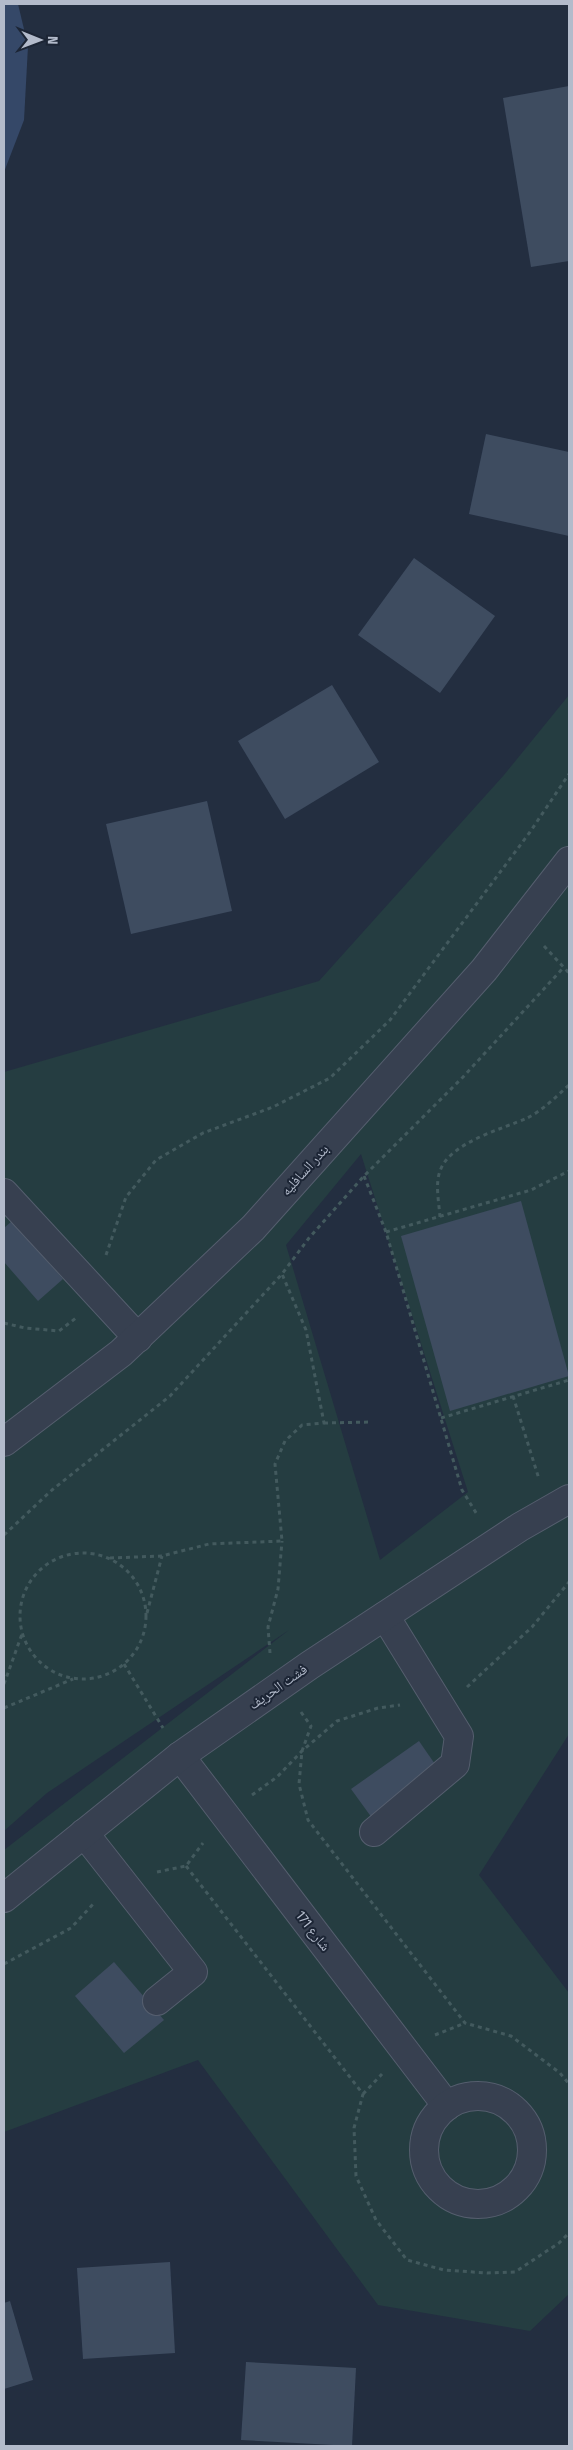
<svg xmlns="http://www.w3.org/2000/svg" width="573" height="2450" viewBox="0 0 573 2450" font-family="'Fira Sans Condensed','Noto Naskh Arabic',sans-serif">
<style>
.green{fill:#253d41;fill-rule:evenodd}
.water{fill:#354868}
.building{fill:#3e4c60}
.lines{fill:none;stroke-linecap:round;stroke-linejoin:round}
.minor-casing{stroke:#555e6e;stroke-width:30}
.path{stroke:#435a5e;stroke-width:3;stroke-dasharray:4 4;stroke-linecap:butt}
.minor{stroke:#374050;stroke-width:28}
.labels{text-anchor:middle;dominant-baseline:central;stroke-width:4;stroke-linejoin:round;paint-order:stroke}
.street-label{font-size:14px;fill:#b3bbcb;stroke:#1c2535}
</style>
<rect width="100%" height="100%" fill="#232e40"/>
<path class="green" d="M 569,695 L 569,1734 L 479,1875 L 569,1993 L 569,2294 L 530,2331 L 378,2305 L 198,2060 L 4,2132 L 4,1850 L 289,1630 L 47,1793 L 4,1831 L 4,1072 L 319,981 L 504,775 ZM 361,1154 L 468,1492 L 380,1560 L 286,1245 Z"/>
<path class="water" d="M 4,4 L 18,4 L 28,46 L 24,120 L 4,172 Z"/>
<g class="building">
<path d="M 569,86 L 569,261 L 531,267 L 503,98 Z"/>
<path d="M 486,434 L 569,452 L 569,536 L 469,514 Z"/>
<path d="M 414,558 L 495,616 L 440,693 L 358,635 Z"/>
<path d="M 332,685 L 379,762 L 285,819 L 238,741 Z"/>
<path d="M 207,801 L 232,911 L 131,934 L 106,824 Z"/>
<path d="M 521,1201 L 569,1376 L 450,1411 L 401,1236 Z"/>
<path d="M 12,1221 L 63,1279 L 38,1301 L 4,1262 L 4,1228 Z"/>
<path d="M 419,1741 L 439,1770 L 372,1818 L 351,1789 Z"/>
<path d="M 114,1962 L 164,2020 L 124,2053 L 75,1996 Z"/>
<path d="M 170,2262 L 175,2353 L 83,2359 L 77,2268 Z"/>
<path d="M 10,2301 L 33,2380 L 4,2389 L 4,2303 Z"/>
<path d="M 246,2362 L 356,2368 L 352,2446 L 241,2440 Z"/>
</g>
<g class="lines">
<defs>
<g id="minor">
<path d="M 4,1193 L 138,1338"/>
<path d="M 4,1442 L 121,1353 L 253,1228 L 484,970 L 569,861"/>
<path d="M 180,1756 L 447,2106"/>
<path d="M 374,1832 L 455,1764 L 459,1736 L 385,1616"/>
<path d="M 84,1833 L 193,1972 L 157,2001"/>
<path d="M 4,1898 L 180,1756 L 310,1665 L 520,1527 L 569,1499"/>
<circle cx="478" cy="2150" r="54"/>
</g>
</defs>
<use href="#minor" class="minor-casing"/>
<g class="path">
<path d="M 544,946 L 569,973"/>
<path d="M 364,1176 L 386,1232 L 462,1490 L 478,1516"/>
<path d="M 440,1217 C 439,1203 435,1184 440,1171 C 450,1142 503,1129 527,1118 C 542,1111 557,1096 569,1085"/>
<path d="M 386,1232 L 531,1190 L 569,1171"/>
<path d="M 106,1255 L 126,1197 L 156,1160 L 203,1133 L 273,1107 L 330,1078 L 390,1020 L 530,832 L 569,774"/>
<path d="M 4,1323 L 25,1328 L 59,1331 L 76,1318"/>
<path d="M 513,1396 L 539,1479"/>
<path d="M 441,1418 L 569,1380"/>
<path d="M 324,1423 L 372,1422"/>
<path d="M 4,1535 L 52,1490 L 170,1396 L 282,1274 L 309,1238 L 364,1176 L 463,1077 L 564,967"/>
<circle cx="83" cy="1616" r="63"/>
<path d="M 110,1558 L 162,1556 L 209,1544 L 282,1541 L 275,1464 L 285,1441 L 302,1425 L 324,1423 L 306,1330 L 282,1274"/>
<path d="M 147,1613 L 162,1556"/>
<path d="M 270,1653 L 268,1627 L 278,1589 L 282,1541"/>
<path d="M 124,1664 L 163,1728"/>
<path d="M 4,1684 L 22,1634"/>
<path d="M 467,1687 L 532,1627 L 569,1582"/>
<path d="M 4,1708 L 73,1679"/>
<path d="M 301,1712 L 311,1726 L 302,1751 L 299,1784 L 308,1820 L 465,2023 L 511,2036 L 560,2073 L 569,2084"/>
<path d="M 252,1795 L 277,1777 L 302,1751 L 337,1721 L 378,1708 L 400,1705"/>
<path d="M 186,1866 L 363,2094 L 354,2128 L 356,2176 L 376,2220 L 407,2260 L 444,2270 L 487,2273 L 515,2272 L 559,2243 L 569,2233"/>
<path d="M 157,1872 L 186,1866 L 203,1843"/>
<path d="M 4,1964 L 71,1928 L 95,1902"/>
<path d="M 435,2035 L 465,2023"/>
<path d="M 363,2094 L 382,2074"/>
</g>
<use href="#minor" class="minor"/>
</g>
<g class="labels">
<g class="street-label">
<text transform="translate(305 1170) rotate(-48)">بندر السافليه</text>
<text transform="translate(278 1687) rotate(-35)">فشت الحريف</text>
<text transform="translate(313 1931) rotate(52)">شارع 171</text>
</g>
</g>
<rect width="573" height="2450" fill="none" stroke="#b3bbcb" stroke-width="10"/>
<g transform="translate(40 40) rotate(91)" stroke="#1c2535" stroke-width="4" paint-order="stroke">
<path d="M0-4L9 19L0 12L-9 19Z" fill="#b3bbcb"/>
<text y="-8" font-size="14" font-weight="bold" text-anchor="middle" fill="#b3bbcb">N</text>
</g>
</svg>
